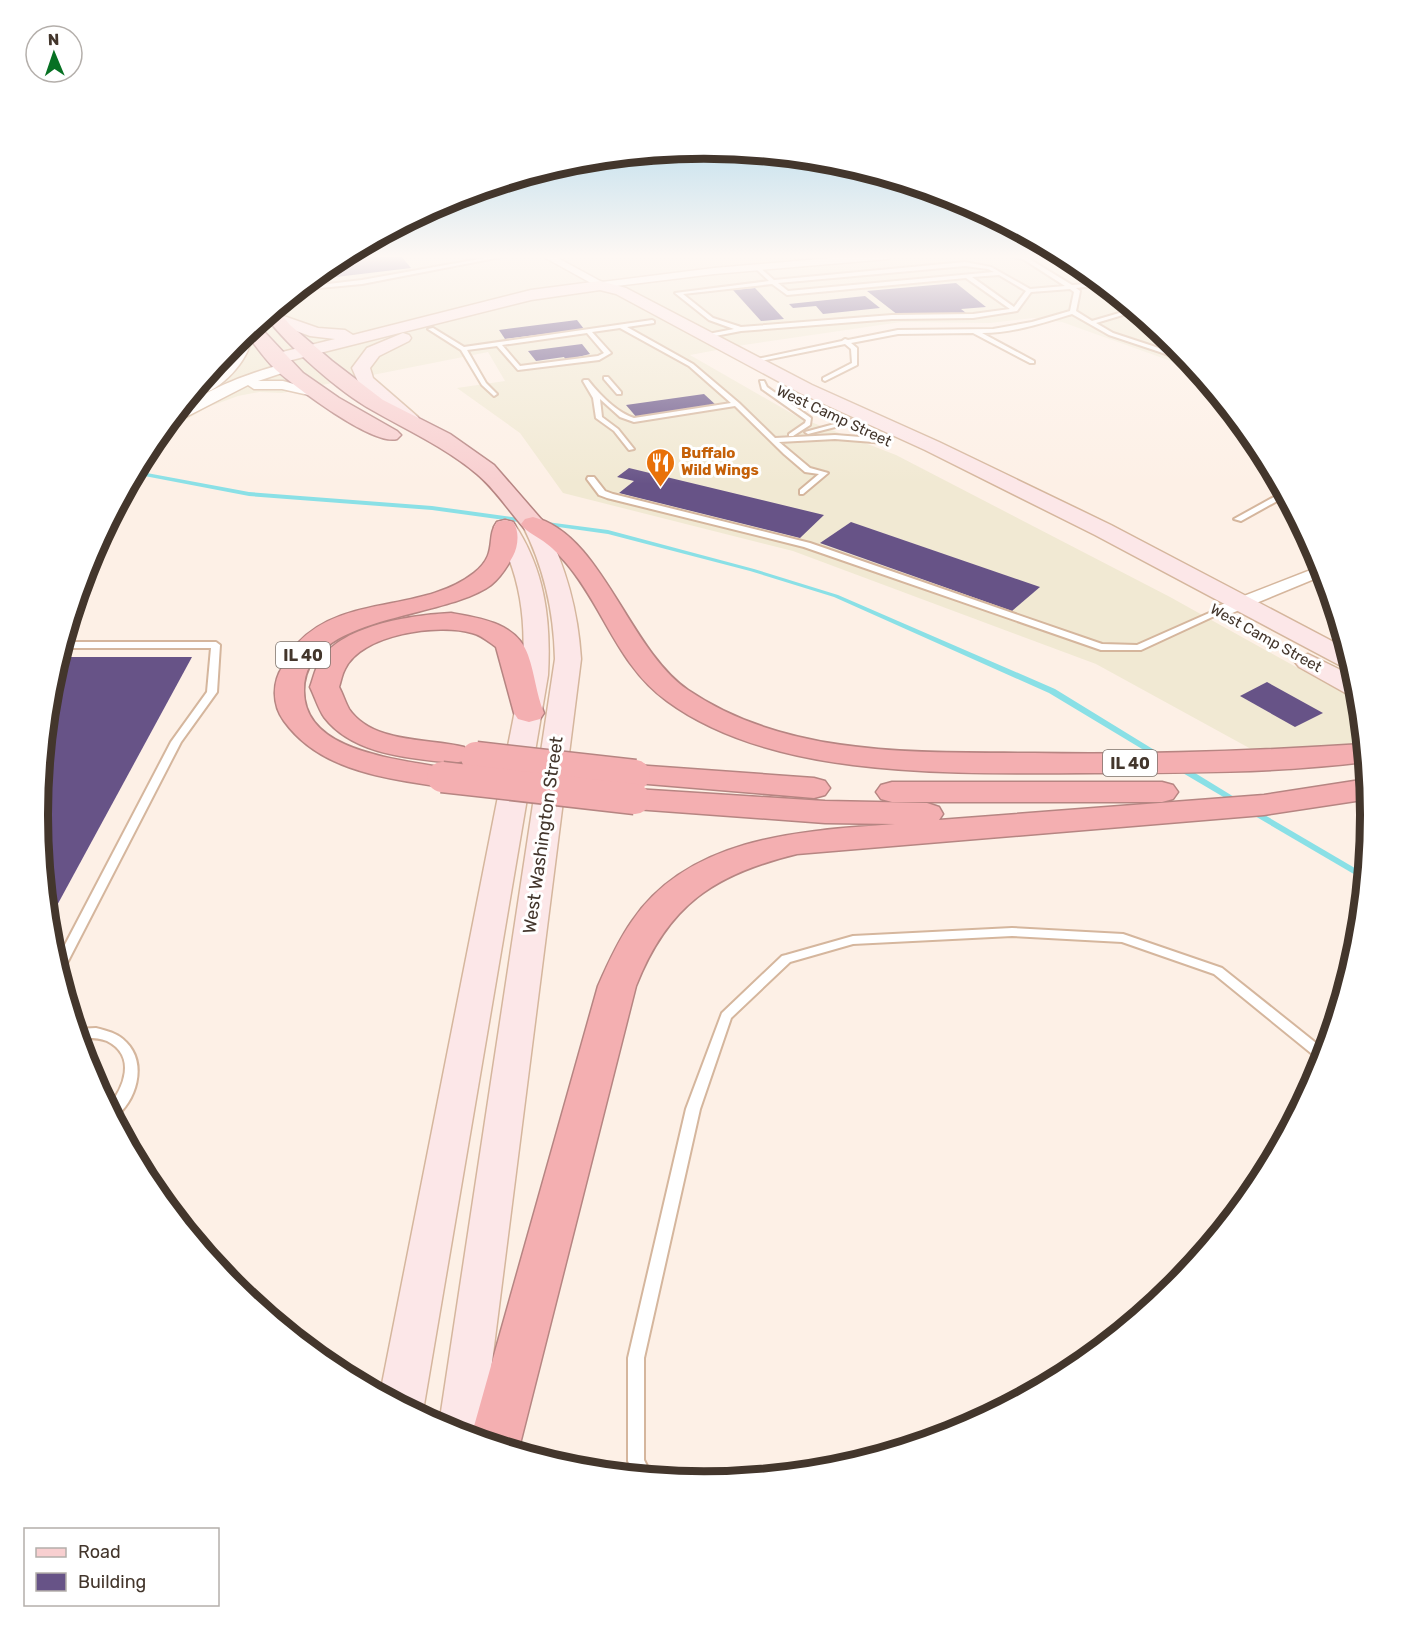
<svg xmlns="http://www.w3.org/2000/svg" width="1408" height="1630" viewBox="0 0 1408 1630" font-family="Rubik,sans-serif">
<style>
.commercial{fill:#f1e9d3}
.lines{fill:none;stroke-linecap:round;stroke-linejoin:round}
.stream{fill:#8ae0e6;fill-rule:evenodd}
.building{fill:#675387}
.lane-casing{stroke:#d5b69d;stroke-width:4}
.street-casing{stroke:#d5b69d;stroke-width:3}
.secondary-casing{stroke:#d5b69d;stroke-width:3}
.primary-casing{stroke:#b68582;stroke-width:3}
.highway-casing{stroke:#b68582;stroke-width:3}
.lane{fill:#fff;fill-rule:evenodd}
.street{fill:#fff;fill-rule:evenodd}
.secondary{fill:#fce7e8;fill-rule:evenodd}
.primary{fill:#f8cfd0;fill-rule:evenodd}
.highway{fill:#f4afb1;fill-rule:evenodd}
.highway-bridge-casing{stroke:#b68582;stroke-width:33;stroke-linecap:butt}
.highway-bridge{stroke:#f4afb1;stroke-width:30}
.labels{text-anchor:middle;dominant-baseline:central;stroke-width:6;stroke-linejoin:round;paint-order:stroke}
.far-street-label{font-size:15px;fill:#43362c;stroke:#fff}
.far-food-label{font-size:15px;font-weight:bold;fill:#c56008;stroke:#fff;text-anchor:start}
.shield{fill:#fff;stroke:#7b726b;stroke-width:1.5}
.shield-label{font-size:16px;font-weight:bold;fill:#43362c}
.street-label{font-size:18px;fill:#43362c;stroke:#fff}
.rim{fill:none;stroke:#43362c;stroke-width:8}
</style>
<rect width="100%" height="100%" fill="#fdf0e6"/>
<path class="commercial" d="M 343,256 L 1065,256 L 1176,344 L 1196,370 L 1062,322 L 1033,318 L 990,323 L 901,322 L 744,345 L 690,355 L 798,417 L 896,455 L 1170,597 L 1359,702 L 1363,740 L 1291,771 L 1096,664 L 793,551 L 563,493 L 520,433 L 457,388 L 505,381 L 488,352 L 282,393 L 259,392 L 238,396 L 208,407 L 156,437 L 233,343 Z"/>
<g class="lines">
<g class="stream">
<path d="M 136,471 L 249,492 L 432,506 L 526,519 L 529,521 L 526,523 L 432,510 L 249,496 L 134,474 Z"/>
<path d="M 539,521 L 608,530 L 754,569 L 838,595 L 1055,689 L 1169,759 L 1168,761 L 1162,761 L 1049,693 L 834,597 L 750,571 L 608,534 L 537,524 L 537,522 Z"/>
<path d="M 1176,765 L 1182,765 L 1244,803 L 1243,805 L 1237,805 L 1176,769 L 1175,767 Z"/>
<path d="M 1251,807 L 1365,874 L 1364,880 L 1248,812 L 1247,810 L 1248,808 Z"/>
</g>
</g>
<g class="building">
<path d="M 343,256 L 401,256 L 411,268 L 311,280 Z"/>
<path d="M 956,283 L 986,307 L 961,309 L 966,313 L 956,314 L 898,315 L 867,291 Z"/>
<path d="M 755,288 L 784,319 L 761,321 L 733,290 Z"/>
<path d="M 865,296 L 880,308 L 823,314 L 816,306 L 793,308 L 789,304 Z"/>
<path d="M 577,320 L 584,329 L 505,339 L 499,330 Z"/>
<path d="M 582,344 L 590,354 L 566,360 L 564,357 L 536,361 L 528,351 Z"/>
<path d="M 704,394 L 717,406 L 638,419 L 626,405 Z"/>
<path d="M 629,468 L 824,515 L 800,538 L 619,493 L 634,481 L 617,477 Z"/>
<path d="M 851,522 L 1040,587 L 1012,611 L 820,543 Z"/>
<path d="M 59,657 L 192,657 L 48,922 L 38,815 L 50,685 Z"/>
<path d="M 1267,682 L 1323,713 L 1295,727 L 1240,696 Z"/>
</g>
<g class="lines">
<defs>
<g id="lane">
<path d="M 496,256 L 506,256 L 362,284 L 298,290 L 302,287 L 362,280 Z"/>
<path d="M 1010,256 L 1026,257 L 1072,285 L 1101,283 L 1104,285 L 1076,288 L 1080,291 L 1076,311 L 1092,321 L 1133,309 L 1136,311 L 1096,323 L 1113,333 L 1186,357 L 1190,362 L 1109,335 L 1072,314 C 1043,323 1013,333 982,333 L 1034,361 L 1034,363 L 1030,363 L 973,333 L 898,334 L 851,343 L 857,348 L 857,365 L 825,381 L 823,380 L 823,378 L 852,363 L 851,349 L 845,344 L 751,363 L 748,361 L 842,341 L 845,339 L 848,340 L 898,330 L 993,329 L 1032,322 L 1070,311 L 1074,292 L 1070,289 L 1031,292 L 1017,311 L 973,318 L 892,319 L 741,331 L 705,338 L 703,337 L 703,335 L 734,329 L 709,320 L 675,293 L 769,281 L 755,268 L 757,265 L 774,280 L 965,262 L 991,267 L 1030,289 L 1065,286 L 1023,259 ZM 965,266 L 988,269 L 994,272 L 788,291 L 778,283 ZM 999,275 L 1026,291 L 1014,307 L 972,277 ZM 966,278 L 1010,309 L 973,314 L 892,315 L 741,327 L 713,318 L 683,294 L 772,284 L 787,295 Z"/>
<path d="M 652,320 L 654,321 L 654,323 L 627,327 L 693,364 L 739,403 L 775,438 L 835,435 L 886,439 L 889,441 L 886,443 L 835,439 L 779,442 L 810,468 L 828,473 L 803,494 L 800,494 L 800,490 L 819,474 L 805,472 L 784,454 L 735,406 L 634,422 L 620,417 L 600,399 L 602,417 L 618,429 L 634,449 L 629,450 L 614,431 L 596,418 L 593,398 L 583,381 L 584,380 L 588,380 C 599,394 616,412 634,418 L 731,403 L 689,366 L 620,328 L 592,332 L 611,353 L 599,360 L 518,370 L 497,346 L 467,350 L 486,383 L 497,394 L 494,396 L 482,385 L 461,350 L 428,329 L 433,328 L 464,347 ZM 587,333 L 604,353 L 598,356 L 520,366 L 502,345 Z"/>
<path d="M 604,377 L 608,377 L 621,392 L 621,394 L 617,394 L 604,379 Z"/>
<path d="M 760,381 L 764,381 L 767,387 L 811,418 L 810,425 L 793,436 L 789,436 L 789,434 L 805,423 L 806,420 L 762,389 Z"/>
<path d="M 868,415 L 870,416 L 870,418 L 808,434 L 805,432 Z"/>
<path d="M 588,477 L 594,477 L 605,491 L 613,494 L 810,543 L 1102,644 L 1137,645 L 1216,610 L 1219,609 L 1223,612 L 1141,650 L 1101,650 L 804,547 L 607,498 L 599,495 L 587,479 Z"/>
<path d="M 1283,492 L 1286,496 L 1241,521 L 1234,519 Z"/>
<path d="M 63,642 L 216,642 L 220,645 L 217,692 L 181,742 L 64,969 L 62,972 L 59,973 L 56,962 L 171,742 L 207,692 L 211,648 L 62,648 Z"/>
<path d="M 1012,928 L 1123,934 L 1222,968 L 1326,1051 L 1322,1062 L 1214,974 L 1122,942 L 1012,936 L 853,944 L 790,962 L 731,1018 L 700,1109 L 644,1358 L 644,1460 L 652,1476 L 634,1475 L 628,1461 L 628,1358 L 686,1109 L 722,1013 L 782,956 L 786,955 L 853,936 Z"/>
<path d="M 96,1028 C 107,1031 118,1033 126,1042 C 148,1064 136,1102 114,1118 L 108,1107 C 124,1088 137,1056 107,1041 C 98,1037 88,1038 78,1038 L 76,1029 Z"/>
<path d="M 139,1159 L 144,1161 L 174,1198 L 187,1222 L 185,1227 L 150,1185 L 136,1160 Z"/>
</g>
<g id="street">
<path d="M 542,256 L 554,256 L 602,282 L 714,268 L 854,256 L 893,256 L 888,259 L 714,274 L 600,288 Z"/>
<path d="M 250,331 C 258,352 217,397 197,393 L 195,390 L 197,387 L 228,364 L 237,351 L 240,338 Z"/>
<path d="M 284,364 L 290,368 L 288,371 L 258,381 L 283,381 L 322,392 L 322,398 L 282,389 L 254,389 L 248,385 L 176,422 L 168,422 C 191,394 248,373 284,364 Z"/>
<path d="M 1321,566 L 1324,575 L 1225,616 L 1219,617 L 1211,612 L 1213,608 Z"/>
</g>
<g id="secondary">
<path d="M 600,281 L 626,288 L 812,385 L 939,442 L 1111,525 L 1347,649 L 1353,668 L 1341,666 L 1095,535 L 925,450 L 800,393 L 616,294 L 600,290 L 531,300 L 276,364 L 267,359 L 270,355 L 335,339 L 310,336 L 269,321 L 267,318 L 269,315 L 275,313 L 318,328 L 345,330 L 353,335 L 531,290 Z"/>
<path d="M 403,333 L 409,335 L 411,338 L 409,341 L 379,356 L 370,368 L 373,378 L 418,417 L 420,421 L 418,425 L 404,425 L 359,384 L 352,368 L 367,348 Z"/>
<path d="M 533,517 L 541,519 L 544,524 C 566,567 578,610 581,659 L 482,1441 L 439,1425 L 555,659 C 554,611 544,567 522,524 L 525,519 Z"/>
<path d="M 505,520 L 513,522 C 545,569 551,620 548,675 L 424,1405 L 420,1415 L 380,1394 L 522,675 C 527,622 521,574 494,527 L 497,522 Z"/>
<path d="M 1308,654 L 1355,677 L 1359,697 L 1349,695 L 1299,667 L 1295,662 L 1299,657 Z"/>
</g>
<g id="primary">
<path d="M 276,308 L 290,325 L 332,361 L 383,400 L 450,434 L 494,465 L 541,519 L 545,524 L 541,529 L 533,531 L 525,529 C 509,511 495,489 477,474 C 445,447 407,430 372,410 C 338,391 289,347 266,317 Z"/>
<path d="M 257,324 L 303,373 L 339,398 L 397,431 L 401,435 L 397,439 C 373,446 295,387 275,369 C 264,358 255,345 246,333 Z"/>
</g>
<g id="highway">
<path d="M 533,517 C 602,534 628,649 688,690 C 788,758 919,752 1034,753 C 1144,755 1254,751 1363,744 L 1365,762 C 1276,773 1185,773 1095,773 C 964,773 777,782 667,701 C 618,666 604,608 567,564 C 561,557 554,549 547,544 C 539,537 527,533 521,524 L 525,519 Z"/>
<path d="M 505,520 L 513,522 C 520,531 518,547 513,556 C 507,567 500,578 491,585 C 444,620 303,614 304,691 C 304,756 409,759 453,770 L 458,777 L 453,784 L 442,787 C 385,778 320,771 284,721 C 272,705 272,682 283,666 C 288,658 292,650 298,643 C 343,594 423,613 474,573 C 499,553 485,538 497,522 Z"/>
<path d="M 451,613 C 480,618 517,623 528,655 C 535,674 536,694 544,713 L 540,719 L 529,722 L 518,719 L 514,713 L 496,647 C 489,642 481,635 472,633 C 439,623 361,634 345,669 C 342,674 341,681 339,687 C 343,694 345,702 349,709 C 373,744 429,738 464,747 L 469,754 L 464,761 L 453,763 C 410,758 353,755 324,717 C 318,708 315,697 310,687 C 313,680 314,672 318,665 C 337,625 413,615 451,613 Z"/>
<path d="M 635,765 L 814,778 L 825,781 L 830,788 L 825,795 L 814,798 L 624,782 L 619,775 L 624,768 Z"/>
<path d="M 1367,779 L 1369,799 L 1264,815 L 797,854 C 714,874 668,905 636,986 L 518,1452 L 471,1437 L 598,986 C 608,963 618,941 632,921 C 690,836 802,831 895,824 L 825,823 L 635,809 L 624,806 L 619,799 L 624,792 L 635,789 L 825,801 L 927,803 L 939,807 L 943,814 L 939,820 L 1264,795 Z"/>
<path d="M 892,782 L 1162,782 L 1173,785 L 1178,792 L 1173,799 L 1162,802 L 892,802 L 881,799 L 876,792 L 881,785 Z"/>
</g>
</defs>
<use href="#lane" class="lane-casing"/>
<use href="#street" class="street-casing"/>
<use href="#secondary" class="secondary-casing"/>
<use href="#primary" class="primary-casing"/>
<use href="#highway" class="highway-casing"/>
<use href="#lane" class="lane"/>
<use href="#street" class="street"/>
<use href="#secondary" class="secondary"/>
<use href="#primary" class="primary"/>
<use href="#highway" class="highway"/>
<defs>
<g id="highway-bridge">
<path d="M 476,757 L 635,775"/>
<path d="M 442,777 L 635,799"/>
</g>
</defs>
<use href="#highway-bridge" class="highway-bridge-casing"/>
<use href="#highway-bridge" class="highway-bridge"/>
</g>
<linearGradient id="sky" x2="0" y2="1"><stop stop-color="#82c6e7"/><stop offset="0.53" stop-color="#fef8f4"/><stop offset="1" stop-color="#fef8f4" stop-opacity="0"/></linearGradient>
<rect width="1408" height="484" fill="url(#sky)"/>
<defs>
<symbol id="restaurant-pin" viewBox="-11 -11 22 30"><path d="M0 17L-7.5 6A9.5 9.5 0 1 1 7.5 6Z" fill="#e8710a" stroke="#fff"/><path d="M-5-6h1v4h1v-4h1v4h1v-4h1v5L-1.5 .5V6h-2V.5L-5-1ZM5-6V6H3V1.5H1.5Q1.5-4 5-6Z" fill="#fff"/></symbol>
</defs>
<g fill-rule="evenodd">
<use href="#restaurant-pin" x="644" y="446" width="33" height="45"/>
</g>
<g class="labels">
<g class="far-street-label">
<text transform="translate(834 416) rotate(25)">West Camp Street</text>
<text transform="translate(1266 638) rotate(29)">West Camp Street</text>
</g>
<g class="far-food-label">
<text x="681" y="453">Buffalo<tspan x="681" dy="17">Wild Wings</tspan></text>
</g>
<g class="shield">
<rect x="276" y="642" width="54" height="26" rx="4.5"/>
<rect x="1103" y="750" width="54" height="26" rx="4.5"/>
</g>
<g class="shield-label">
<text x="303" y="655">IL 40</text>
<text x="1130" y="763">IL 40</text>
</g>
<g class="street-label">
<text transform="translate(543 835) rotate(-82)">West Washington Street</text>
</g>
</g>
<path d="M0 0H1408V1630H0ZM48 815a656 656 0 1 1 1312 0a656 656 0 1 1-1312 0Z" fill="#fff" fill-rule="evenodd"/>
<path class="rim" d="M48 815a656 656 0 1 1 1312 0a656 656 0 1 1-1312 0Z"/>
<rect x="24" y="1528" width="195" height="78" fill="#ffffff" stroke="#b4afab" stroke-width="1.5"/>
<rect x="36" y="1548" width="30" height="9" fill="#f8cfd0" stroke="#b4afab" stroke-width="1.5"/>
<text x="78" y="1558" font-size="18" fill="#43362c">Road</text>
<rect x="36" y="1573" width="30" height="18" fill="#675387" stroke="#b4afab" stroke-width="1.5"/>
<text x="78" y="1588" font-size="18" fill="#43362c">Building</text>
<g transform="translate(54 54) rotate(358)"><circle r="28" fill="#ffffff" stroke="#b4afab" stroke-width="1.5"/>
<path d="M0-4.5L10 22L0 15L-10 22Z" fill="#077123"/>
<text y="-9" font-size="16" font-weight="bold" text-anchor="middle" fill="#43362c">N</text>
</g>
</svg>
